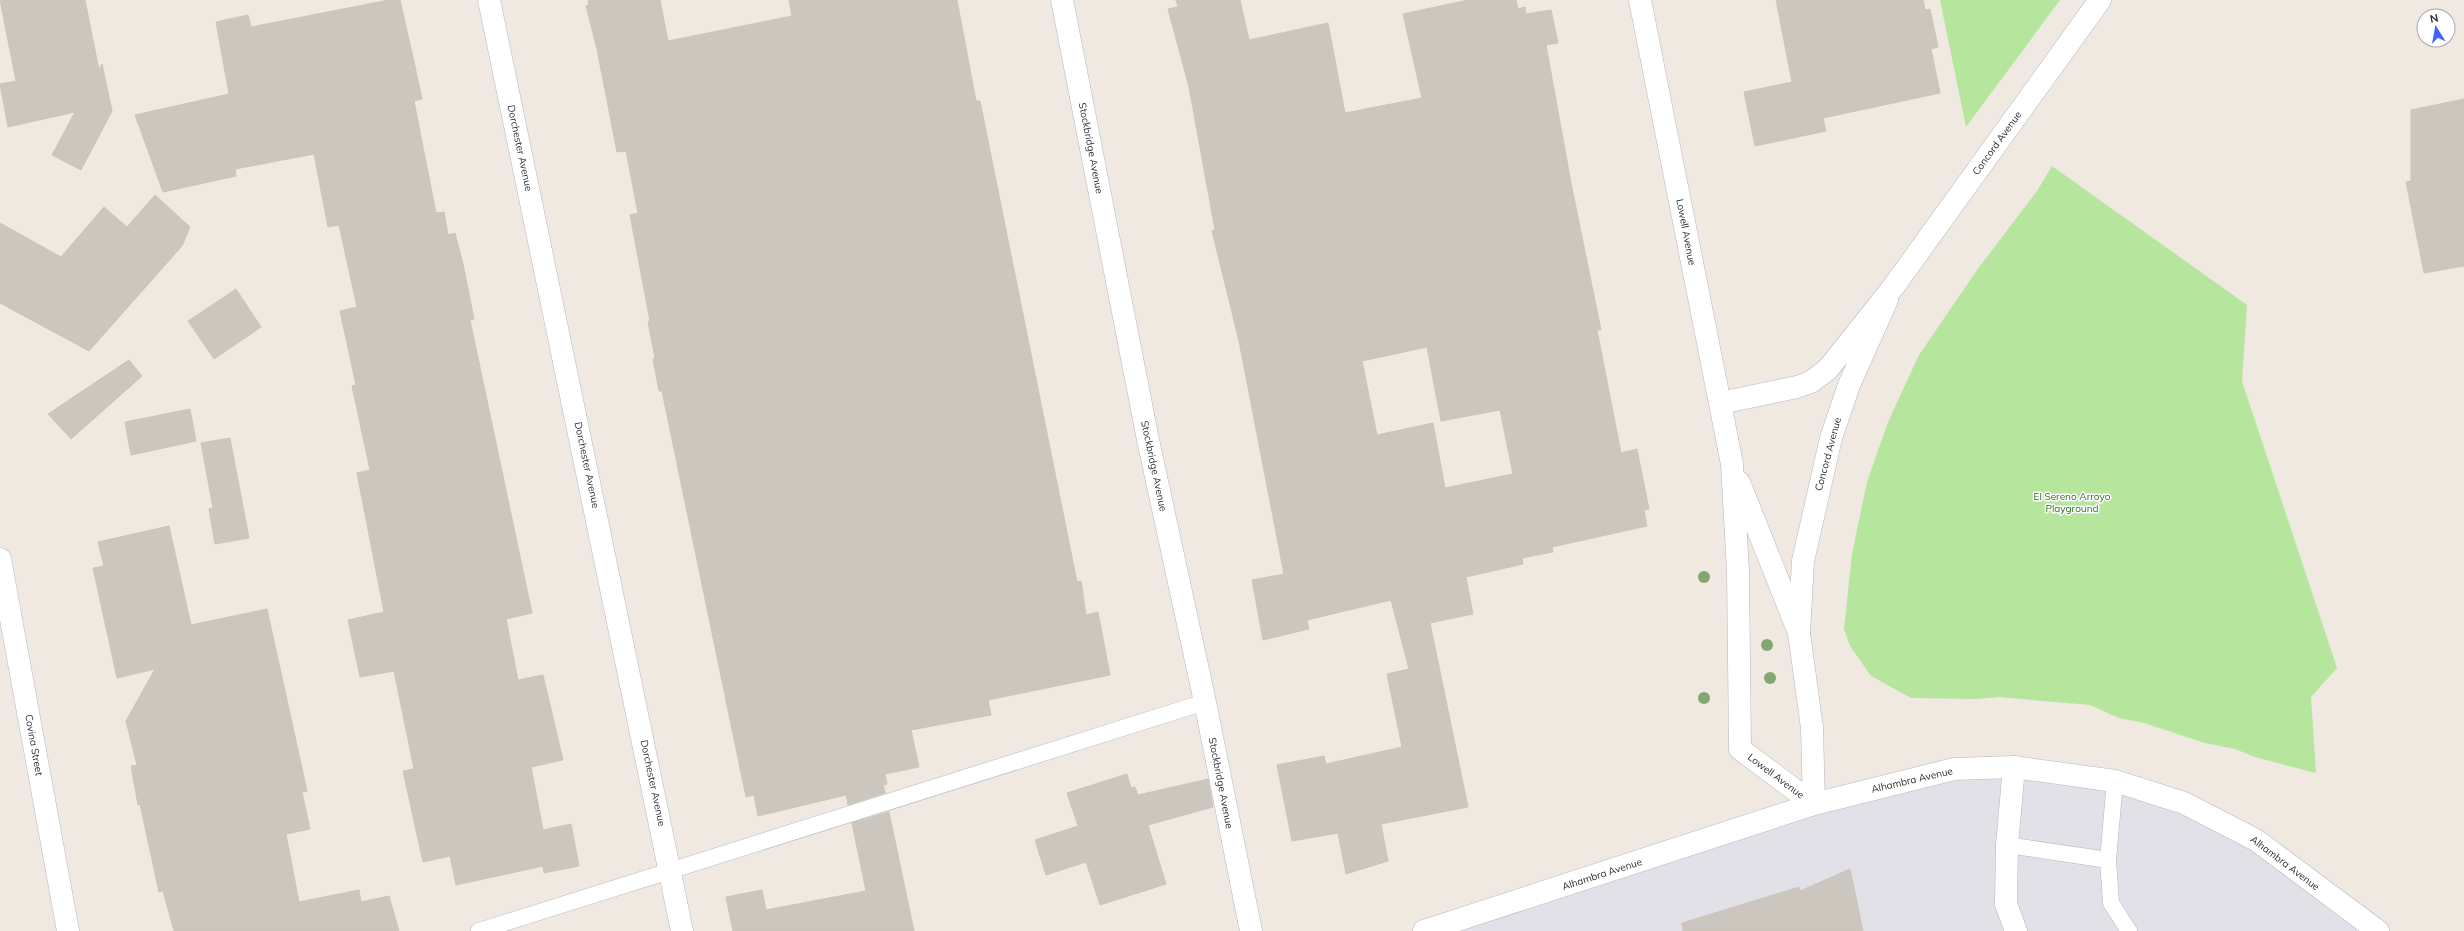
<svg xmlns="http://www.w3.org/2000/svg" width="2464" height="931" viewBox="0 0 2464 931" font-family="Mulish,sans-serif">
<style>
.industrial{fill:#e3e1e8}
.green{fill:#b6e59e}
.building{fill:#cbc7bf;stroke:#cbc5ba;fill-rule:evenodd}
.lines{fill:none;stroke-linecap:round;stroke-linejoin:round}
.lane-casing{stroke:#b4b7c1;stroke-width:17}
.street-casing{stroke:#b4b7c1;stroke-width:23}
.secondary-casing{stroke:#b4b7c1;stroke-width:23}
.lane{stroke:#fff;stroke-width:16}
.street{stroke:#fff;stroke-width:22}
.secondary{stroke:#fff;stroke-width:22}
.tree{fill:#84a574}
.labels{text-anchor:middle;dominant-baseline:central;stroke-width:3;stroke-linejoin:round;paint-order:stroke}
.street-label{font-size:10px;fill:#2e2e2e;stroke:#fff}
.park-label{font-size:10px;fill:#2c6e1b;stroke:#fff}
</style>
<rect width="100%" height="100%" fill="#efe9e1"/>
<path class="industrial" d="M 2006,775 L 2110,788 L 2179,808 L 2249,847 L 2363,931 L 1450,931 L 1819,811 L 1963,777 Z"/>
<g class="green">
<path d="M 1940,0 L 2060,0 L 1966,127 Z"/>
<path d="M 2052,166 L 2247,305 L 2242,381 L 2337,668 L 2311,697 L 2316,773 L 2255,757 L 2235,749 L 2205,743 L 2144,723 L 2119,718 L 2090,705 L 1999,697 L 1976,699 L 1911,698 L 1871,676 L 1850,646 L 1844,629 L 1852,554 L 1867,482 L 1888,422 L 1919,355 L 1977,270 L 2037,191 Z"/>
</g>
<g class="building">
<path d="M 0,0 L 85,0 L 99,70 L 102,64 L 112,111 L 81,170 L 52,155 L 75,112 L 8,127 L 0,84 L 16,81 Z"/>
<path d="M 389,0 L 400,0 L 414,62 L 422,99 L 414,101 L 436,213 L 444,212 L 448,235 L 455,233 L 463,264 L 474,319 L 470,320 L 532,613 L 506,619 L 518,680 L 543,675 L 563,760 L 531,767 L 543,830 L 571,824 L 579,866 L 544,873 L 543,866 L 456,885 L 450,856 L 423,862 L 403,771 L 414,769 L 394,671 L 360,677 L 348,620 L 384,612 L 357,473 L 370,470 L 352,386 L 356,385 L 340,311 L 357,307 L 339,225 L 328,227 L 314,154 L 235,169 L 236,176 L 163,192 L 135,115 L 229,94 L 216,22 L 248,15 L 251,27 Z"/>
<path d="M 588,0 L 660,0 L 668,41 L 792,16 L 789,0 L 957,0 L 976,101 L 980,101 L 1077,582 L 1081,581 L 1086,615 L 1098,612 L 1110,675 L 988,700 L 991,715 L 911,730 L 919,767 L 885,774 L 887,784 L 883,785 L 885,793 L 848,805 L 846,795 L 758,816 L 754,795 L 746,797 L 662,391 L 659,391 L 653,359 L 655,358 L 648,322 L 650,321 L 630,215 L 638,213 L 626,151 L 617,152 L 597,49 L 586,6 L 589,5 Z"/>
<path d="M 1176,0 L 1240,0 L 1249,40 L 1328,23 L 1345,113 L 1422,98 L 1403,14 L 1468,0 L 1516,0 L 1518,9 L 1525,7 L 1526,14 L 1551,10 L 1558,43 L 1546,45 L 1571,183 L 1601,330 L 1597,330 L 1621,453 L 1637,449 L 1649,509 L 1644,510 L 1647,526 L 1552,547 L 1553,552 L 1522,558 L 1523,564 L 1466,577 L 1473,614 L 1430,623 L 1468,807 L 1381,824 L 1388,861 L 1346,874 L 1338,833 L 1292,841 L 1277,765 L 1324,756 L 1326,764 L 1402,747 L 1387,674 L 1409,669 L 1391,600 L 1307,620 L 1309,629 L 1263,640 L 1252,580 L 1284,574 L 1239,341 L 1212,231 L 1215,230 L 1189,87 L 1168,9 L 1178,7 ZM 1427,347 L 1441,421 L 1500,410 L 1513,474 L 1445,488 L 1433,423 L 1377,435 L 1362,361 Z"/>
<path d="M 1776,0 L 1923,0 L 1925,10 L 1930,9 L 1938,47 L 1931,49 L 1940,93 L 1823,118 L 1826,131 L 1755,146 L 1744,92 L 1792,82 Z"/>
<path d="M 2464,99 L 2464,266 L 2424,273 L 2406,182 L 2411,181 L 2411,110 Z"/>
<path d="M 155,195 L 190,227 L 182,246 L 89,351 L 0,303 L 0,223 L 61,257 L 104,207 L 127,227 Z"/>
<path d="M 236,289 L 261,327 L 214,359 L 188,321 Z"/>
<path d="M 129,360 L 142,376 L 71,439 L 48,414 Z"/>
<path d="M 190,409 L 196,441 L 131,455 L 125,422 Z"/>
<path d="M 230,438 L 249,538 L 215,544 L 209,509 L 213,508 L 201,443 Z"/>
<path d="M 169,526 L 191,625 L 267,609 L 307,791 L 302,792 L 310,829 L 286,834 L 299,902 L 359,890 L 361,902 L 389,896 L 399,931 L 174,931 L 163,891 L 159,892 L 140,804 L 138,805 L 131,766 L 137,765 L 126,721 L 155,669 L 117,678 L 93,568 L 104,566 L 98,542 Z"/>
<path d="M 1127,774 L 1131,788 L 1135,787 L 1138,795 L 1208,779 L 1213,807 L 1148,825 L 1166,884 L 1100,905 L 1086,862 L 1046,875 L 1035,840 L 1078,826 L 1067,793 Z"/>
<path d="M 889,812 L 914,931 L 733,931 L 726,897 L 762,890 L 766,910 L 866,891 L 852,823 Z"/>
<path d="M 1850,869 L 1863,931 L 1683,931 L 1682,923 L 1799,887 L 1800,891 Z"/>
</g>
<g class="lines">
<defs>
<g id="lane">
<path d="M 2115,781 L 2108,860 L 2111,903 L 2129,931"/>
<path d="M 2007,845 L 2108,860"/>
<path d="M 479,931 L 1205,702"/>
</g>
<g id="street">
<path d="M 489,0 L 682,931"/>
<path d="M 1062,0 L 1148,440 L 1205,702 L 1251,931"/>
<path d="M 1640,0 L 1732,464 L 1738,571 L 1740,749 L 1814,804"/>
<path d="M 1739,482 L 1799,633 L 1812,728 L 1814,804"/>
<path d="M 0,559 L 68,931"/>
<path d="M 1799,633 L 1803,561 L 1831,438 L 1849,385 L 1887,300"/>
<path d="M 2014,767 L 2007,845 L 2006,904 L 2016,931"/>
</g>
<g id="secondary">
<path d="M 1721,403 L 1797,387 L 1811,382 L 1828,369 L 1894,286 L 2100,0"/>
<path d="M 1424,931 L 1814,804 L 1954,769 L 2014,767 L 2115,781 L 2184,803 L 2256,840 L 2378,931"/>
</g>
</defs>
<use href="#lane" class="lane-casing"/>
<use href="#street" class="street-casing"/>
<use href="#secondary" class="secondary-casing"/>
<use href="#lane" class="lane"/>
<use href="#street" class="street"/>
<use href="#secondary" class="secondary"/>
</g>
<g class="tree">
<circle cx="1704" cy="577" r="6"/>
<circle cx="1767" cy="645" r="6"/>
<circle cx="1770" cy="678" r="6"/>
<circle cx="1704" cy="698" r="6"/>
</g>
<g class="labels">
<g class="street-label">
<text transform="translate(1997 143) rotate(-54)">Concord Avenue</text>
<text transform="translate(520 148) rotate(78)">Dorchester Avenue</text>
<text transform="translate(1091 148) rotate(79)">Stockbridge Avenue</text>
<text transform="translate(1686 232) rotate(79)">Lowell Avenue</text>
<text transform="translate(1828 454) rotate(-75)">Concord Avenue</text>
<text transform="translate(587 465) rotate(78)">Dorchester Avenue</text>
<text transform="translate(1154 466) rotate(78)">Stockbridge Avenue</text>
<text transform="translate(34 745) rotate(80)">Covina Street</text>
<text transform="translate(1776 776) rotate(37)">Lowell Avenue</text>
<text transform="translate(1912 780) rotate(-13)">Alhambra Avenue</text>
<text transform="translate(653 783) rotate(78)">Dorchester Avenue</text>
<text transform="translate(1221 783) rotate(79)">Stockbridge Avenue</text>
<text transform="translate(2285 863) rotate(37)">Alhambra Avenue</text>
<text transform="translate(1602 874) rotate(-18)">Alhambra Avenue</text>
</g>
<g class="park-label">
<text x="2072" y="496">El Sereno Arroyo<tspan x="2072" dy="12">Playground</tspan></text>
</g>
</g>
<g transform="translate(2436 28) rotate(349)"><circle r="19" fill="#ffffff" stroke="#ababab"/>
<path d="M0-3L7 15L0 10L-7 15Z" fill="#4264fb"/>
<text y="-6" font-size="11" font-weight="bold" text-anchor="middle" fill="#2e2e2e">N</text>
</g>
</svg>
